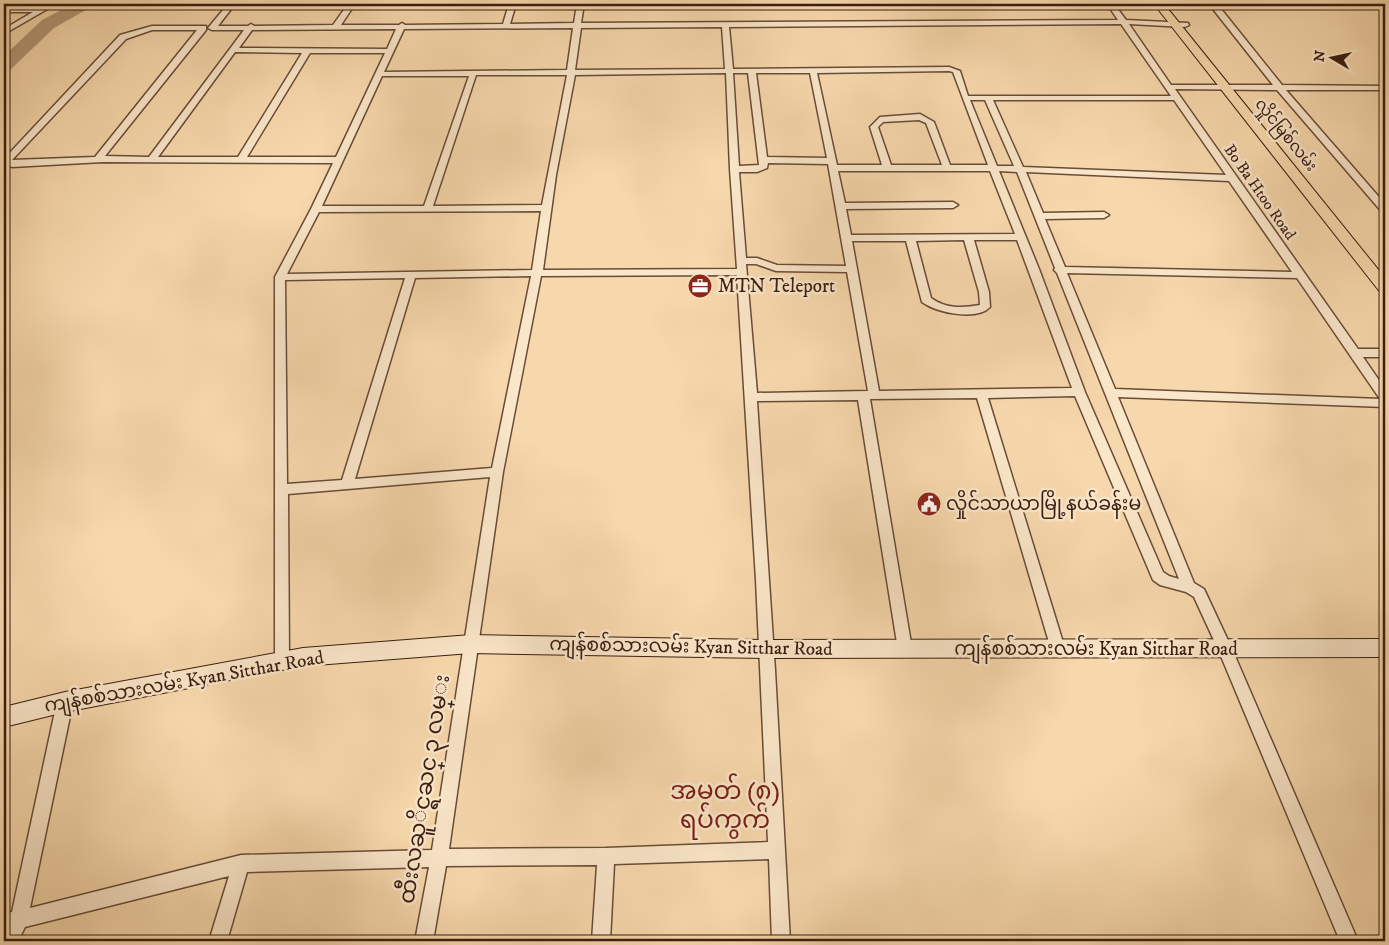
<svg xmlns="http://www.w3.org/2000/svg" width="1389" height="945" viewBox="0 0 1389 945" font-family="'IM FELL DW Pica','Noto Sans Myanmar',serif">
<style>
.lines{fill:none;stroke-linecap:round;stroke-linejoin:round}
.river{fill:#b69878;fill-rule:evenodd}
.minor-casing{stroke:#684c38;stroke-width:3}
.secondary-casing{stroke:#391d12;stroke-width:2}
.primary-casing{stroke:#391d12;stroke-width:2}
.minor{fill:#fae6c9;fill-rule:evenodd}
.secondary{fill:#fae6c9;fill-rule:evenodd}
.primary{fill:#f7d8ac;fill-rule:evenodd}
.labels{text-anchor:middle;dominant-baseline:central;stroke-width:5;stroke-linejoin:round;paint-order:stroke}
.far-street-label{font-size:16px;fill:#391d12;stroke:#fae6c9}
.poi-label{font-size:19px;fill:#391d12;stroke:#fae6c9;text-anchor:start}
.street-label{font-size:19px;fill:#391d12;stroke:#fae6c9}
.near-street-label{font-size:22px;fill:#391d12;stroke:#fae6c9}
.near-quarter-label{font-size:25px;fill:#7a1f14;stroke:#fae6c9}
</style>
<rect width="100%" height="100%" fill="#f7d8ac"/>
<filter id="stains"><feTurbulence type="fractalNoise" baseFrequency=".004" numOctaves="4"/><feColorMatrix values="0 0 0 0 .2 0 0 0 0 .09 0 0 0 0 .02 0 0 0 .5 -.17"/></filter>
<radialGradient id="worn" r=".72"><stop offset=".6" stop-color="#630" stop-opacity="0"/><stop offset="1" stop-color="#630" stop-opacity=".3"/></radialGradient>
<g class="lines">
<path class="river" d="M 73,4 L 93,4 L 91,7 L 54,28 L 10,70 L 4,71 L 4,56 L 42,20 Z"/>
<defs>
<g id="minor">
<path d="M 47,4 L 56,4 L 4,34 L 4,29 L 33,12 L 4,12 L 4,8 L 40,8 Z"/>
<path d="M 228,4 L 235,4 L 218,26 L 248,26 L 251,24 L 254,26 L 333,25 L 348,4 L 355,4 L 341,25 L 399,25 L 402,23 L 405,25 L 503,24 L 509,4 L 516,4 L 510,24 L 574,23 L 577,4 L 584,4 L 581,23 L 1118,20 L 1107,4 L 1114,4 L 1126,20 L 1188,23 L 1189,25 L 1185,27 L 1129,24 L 1171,85 L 1273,85 L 1209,4 L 1217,4 L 1282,85 L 1385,86 L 1385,90 L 1286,90 L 1385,204 L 1385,213 L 1382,212 L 1277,90 L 1175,89 L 1358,349 L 1385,349 L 1385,357 L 1363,357 L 1385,389 L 1385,407 L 1118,397 L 1194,583 L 1204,589 L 1232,649 L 1358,941 L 1340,941 L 1218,649 L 1194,597 L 1186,592 L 1160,585 L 1153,580 L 1075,396 L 988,398 L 1065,649 L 1063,654 L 1058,656 L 1053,654 L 1051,649 L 977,398 L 870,399 L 912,649 L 910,654 L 905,656 L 900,654 L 898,649 L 858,400 L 757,401 L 775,670 L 790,941 L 772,941 L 769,859 L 614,864 L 610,941 L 592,941 L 597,865 L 446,866 L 433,941 L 415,941 L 429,867 L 247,872 L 227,941 L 209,941 L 229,876 L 25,927 L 18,941 L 4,941 L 4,914 L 12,912 L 57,702 L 60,697 L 65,695 L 70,697 L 73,702 L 30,908 L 241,855 L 432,850 L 490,477 L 288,494 L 289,661 L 287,666 L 282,668 L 277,666 L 275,661 L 275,277 L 311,209 L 333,163 L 103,162 L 12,167 L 4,163 L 4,159 L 120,35 L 152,26 L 206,26 L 206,30 L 105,156 L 149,157 L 244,30 L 212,30 L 208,28 ZM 1121,24 L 1171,96 L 968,96 L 960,71 L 949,67 L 733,69 L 729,27 ZM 722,27 L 725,69 L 575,70 L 581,28 ZM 573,28 L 567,70 L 384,72 L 404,29 ZM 396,29 L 387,49 L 239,48 L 252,30 ZM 152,30 L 197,30 L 95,157 L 12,160 L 126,39 ZM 235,52 L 302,53 L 238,157 L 158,157 ZM 310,53 L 385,53 L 336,157 L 247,157 ZM 949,71 L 953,72 L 988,165 L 950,165 L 934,122 L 920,114 L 880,117 L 870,127 L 882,165 L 837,165 L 817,73 ZM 726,73 L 730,169 L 737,269 L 543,270 L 556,175 L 575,75 ZM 733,73 L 748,73 L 759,165 L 739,166 ZM 756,73 L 810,73 L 827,158 L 767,157 ZM 476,75 L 567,75 L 542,205 L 433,206 ZM 382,76 L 469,76 L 424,206 L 322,206 ZM 970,100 L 985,100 L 1014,166 L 997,166 ZM 993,100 L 1174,100 L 1226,175 L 1023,167 ZM 919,120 L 926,123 L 942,165 L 891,165 L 878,127 L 883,122 ZM 768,163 L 828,164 L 846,266 L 777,265 L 757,258 L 746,258 L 739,172 L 757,172 L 767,168 ZM 838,171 L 990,171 L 1015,234 L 851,235 L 846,209 L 953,208 L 958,205 L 953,202 L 845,203 ZM 999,171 L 1017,172 L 1055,268 L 1054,270 L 1057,273 L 1179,579 L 1169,576 L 1163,572 L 1085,392 L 1039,269 ZM 1026,172 L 1229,181 L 1292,272 L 1065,267 L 1045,219 L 1104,218 L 1109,215 L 1104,212 L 1043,213 ZM 541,211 L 532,270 L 287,274 L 319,212 ZM 964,240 L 979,292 L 980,305 C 962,308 946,309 931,298 L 916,241 ZM 974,240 L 1017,240 L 1072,388 L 879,391 L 852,241 L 906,241 L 922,302 C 937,313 977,321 990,307 L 989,292 ZM 746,264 L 756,264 L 776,271 L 847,272 L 868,391 L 757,393 ZM 1067,273 L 1297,278 L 1380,399 L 1115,389 ZM 737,275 L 756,580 L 768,842 L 606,848 L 449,849 L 503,472 L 541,276 ZM 531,276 L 492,468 L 355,479 L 415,278 ZM 405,278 L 342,480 L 287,484 L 285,280 Z"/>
</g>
<path id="secondary" d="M 471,635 L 766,640 L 1385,639 L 1385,657 L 766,658 L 471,653 L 303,666 L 65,712 L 4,727 L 4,707 L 65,692 L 303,648 Z"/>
<path id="primary" d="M 1154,4 L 1164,4 L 1385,278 L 1385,293 L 1380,292 Z"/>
</defs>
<use href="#minor" class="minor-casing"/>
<use href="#secondary" class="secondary-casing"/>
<use href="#primary" class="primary-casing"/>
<use href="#minor" class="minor"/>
<use href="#secondary" class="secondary"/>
<use href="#primary" class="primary"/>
</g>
<defs>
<symbol id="office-disc" viewBox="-11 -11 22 22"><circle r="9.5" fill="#8f2418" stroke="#fae6c9"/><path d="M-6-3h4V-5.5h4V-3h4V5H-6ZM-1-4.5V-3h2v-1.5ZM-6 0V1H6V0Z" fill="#fff"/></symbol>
<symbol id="civic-disc" viewBox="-11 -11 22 22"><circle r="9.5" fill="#8f2418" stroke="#fae6c9"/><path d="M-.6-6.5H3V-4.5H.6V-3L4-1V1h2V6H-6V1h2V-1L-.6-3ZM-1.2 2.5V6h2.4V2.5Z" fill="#fff"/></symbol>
</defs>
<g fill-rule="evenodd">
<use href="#office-disc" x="686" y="272" width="28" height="28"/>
<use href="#civic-disc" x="915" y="490" width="28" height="28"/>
</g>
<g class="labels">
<g class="far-street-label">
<text transform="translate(1286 135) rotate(51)">လှိုင်မြစ်လမ်း</text>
<text transform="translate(1260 192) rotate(55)">Bo Ba Htoo Road</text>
</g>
<g class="poi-label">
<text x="718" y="286">MTN Teleport</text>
<text x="946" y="504">လှိုင်သာယာမြို့နယ်ခန်းမ</text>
</g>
<g class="street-label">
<text transform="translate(691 647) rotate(1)">ကျန်စစ်သားလမ်း Kyan Sitthar Road</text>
<text x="1096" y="649">ကျန်စစ်သားလမ်း Kyan Sitthar Road</text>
<text transform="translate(184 682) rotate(-10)">ကျန်စစ်သားလမ်း Kyan Sitthar Road</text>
</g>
<g class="near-street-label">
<text transform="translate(425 789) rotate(-81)">ထီးလႀူိင္ရႀင္ ၃ လမ္း</text>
</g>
<g class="near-quarter-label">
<text x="725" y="791">အမှတ် (၈)<tspan x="725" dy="29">ရပ်ကွက်</tspan></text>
</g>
</g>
<rect width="1389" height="945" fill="none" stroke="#f7d8ac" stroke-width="20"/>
<rect x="5" y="5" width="1379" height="935" fill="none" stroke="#391d12" stroke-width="2.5"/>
<rect x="10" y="10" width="1369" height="925" fill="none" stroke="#391d12"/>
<g transform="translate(1332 58) rotate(279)" stroke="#fae6c9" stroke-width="4" paint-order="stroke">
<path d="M0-4L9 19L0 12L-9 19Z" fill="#391d12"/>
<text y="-8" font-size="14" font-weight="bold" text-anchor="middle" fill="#391d12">N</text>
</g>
<rect width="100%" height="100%" filter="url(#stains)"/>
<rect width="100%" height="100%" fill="url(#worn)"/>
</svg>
